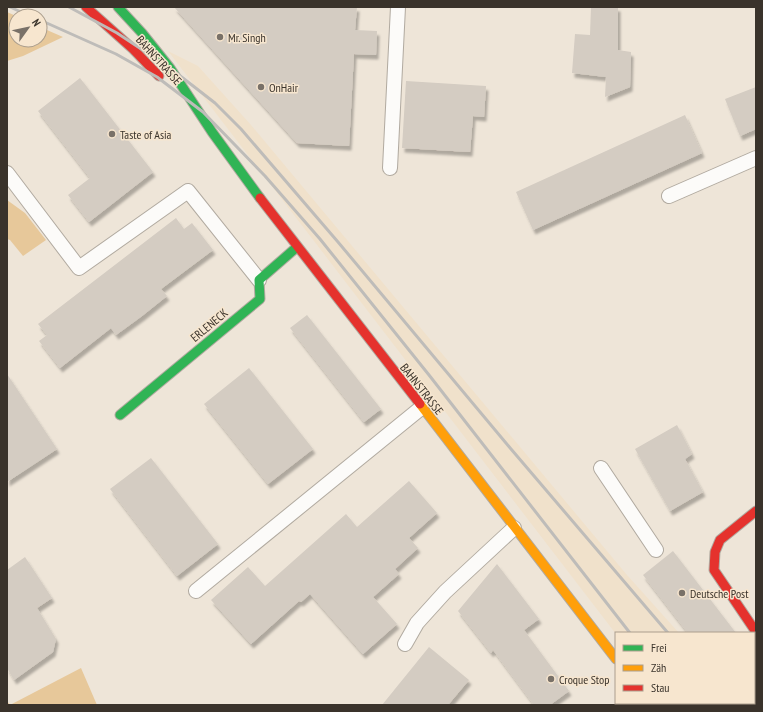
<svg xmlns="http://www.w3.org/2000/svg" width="763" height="712" viewBox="0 0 763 712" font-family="'PT Sans Narrow',sans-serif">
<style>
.built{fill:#f0e1cb}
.green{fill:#e7c89a}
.building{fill:#d4ccc2;filter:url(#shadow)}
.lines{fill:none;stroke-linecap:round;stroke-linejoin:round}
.lane-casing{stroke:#b1aaa0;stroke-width:16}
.fast-casing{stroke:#b1aaa0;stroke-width:11}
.slow-casing{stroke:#b1aaa0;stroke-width:11}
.jam-casing{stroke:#b1aaa0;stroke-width:11}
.lane{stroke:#fcfbf9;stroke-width:14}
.fast{stroke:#30b455;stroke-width:9}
.slow{stroke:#ff9f0a;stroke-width:9}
.jam{stroke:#e5322d;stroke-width:9}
.rail{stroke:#bebcb9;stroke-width:3}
.poi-dot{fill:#797168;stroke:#f7e6cf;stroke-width:1.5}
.labels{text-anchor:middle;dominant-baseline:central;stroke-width:3;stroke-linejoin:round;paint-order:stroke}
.poi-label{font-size:12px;fill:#3a332b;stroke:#f7e6cf;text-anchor:start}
.street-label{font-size:12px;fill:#3a332b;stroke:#f7e6cf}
</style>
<defs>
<filter id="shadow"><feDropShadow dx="2.5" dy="4.5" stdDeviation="1" flood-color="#0004"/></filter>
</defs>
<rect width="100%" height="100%" fill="#eee5d8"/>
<g class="built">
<path d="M 168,51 L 198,66 L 251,125 L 627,575 L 679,633 L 616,633 L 616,634 Z"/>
<path d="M 669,703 L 741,703 L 743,705 L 671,705 Z"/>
</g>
<g class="green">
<path d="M 7,12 L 16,16 L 16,40 L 40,40 L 40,27 L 63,37 L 23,56 L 7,61 Z"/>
<path d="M 7,200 L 25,213 L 46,240 L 23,256 L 10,240 L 7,239 Z"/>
<path d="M 81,668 L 97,705 L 7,705 L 7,701 L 10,705 Z"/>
</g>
<g class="building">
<path d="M 174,7 L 357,7 L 355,30 L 377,31 L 376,55 L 354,54 L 349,146 L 297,143 Z"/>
<path d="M 591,7 L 618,7 L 618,50 L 631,52 L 630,87 L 605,97 L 606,77 L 572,73 L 575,34 L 590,35 Z"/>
<path d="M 80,78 L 153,172 L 89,222 L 68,195 L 90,178 L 38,111 Z"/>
<path d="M 406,81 L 486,86 L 484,117 L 473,116 L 470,152 L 402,148 Z"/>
<path d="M 756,87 L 756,129 L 740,136 L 725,99 Z"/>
<path d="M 685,115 L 702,153 L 533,230 L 516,192 Z"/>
<path d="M 176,218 L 184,229 L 192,223 L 213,250 L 161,289 L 167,296 L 142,316 L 116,335 L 111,328 L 60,368 L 39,341 L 47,335 L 38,324 Z"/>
<path d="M 307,315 L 381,409 L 364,422 L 290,328 Z"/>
<path d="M 249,368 L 313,449 L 268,484 L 204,404 Z"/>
<path d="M 7,374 L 57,449 L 7,482 Z"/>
<path d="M 677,425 L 692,454 L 685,459 L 703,492 L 670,511 L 635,449 Z"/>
<path d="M 151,458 L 218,544 L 177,576 L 110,489 Z"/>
<path d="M 409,481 L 437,513 L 409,538 L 418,548 L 395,569 L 399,574 L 373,597 L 397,624 L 363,654 L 310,594 L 301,602 L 299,601 L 251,644 L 211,600 L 248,567 L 265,586 L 346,514 L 357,527 Z"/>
<path d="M 673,551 L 736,633 L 688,633 L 643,575 Z"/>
<path d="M 25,557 L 52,598 L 37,608 L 56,639 L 53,652 L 14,680 L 7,668 L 7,570 Z"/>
<path d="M 497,564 L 539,619 L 524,630 L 569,691 L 550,705 L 534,705 L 493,650 L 491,653 L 458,611 Z"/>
<path d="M 429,647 L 469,680 L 448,705 L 382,705 Z"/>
</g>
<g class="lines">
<defs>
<g id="lane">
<path d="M 390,168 L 398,7"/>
<path d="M 7,173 L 79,268 L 188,191 L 259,280"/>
<path d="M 669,196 L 756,158"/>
<path d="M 601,468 L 656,550"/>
<path d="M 196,591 L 421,408"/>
<path d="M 405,644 L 417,623 L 445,592 L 514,528"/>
</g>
<g id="fast">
<path d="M 118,7 L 142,33 L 170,68 L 212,132 L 260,198"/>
<path d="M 120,415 L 260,299 L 259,280 L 297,247"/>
</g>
<g id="slow">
<path d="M 420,404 L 616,659"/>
<path d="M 650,703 L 651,705"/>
</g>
<g id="jam">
<path d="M 86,7 L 133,49 L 159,76"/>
<path d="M 260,198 L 420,404"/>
<path d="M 756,511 L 720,540 L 715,552 L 714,570 L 756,632"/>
</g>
</defs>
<use href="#lane" class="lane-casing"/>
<use href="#fast" class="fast-casing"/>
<use href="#slow" class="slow-casing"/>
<use href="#jam" class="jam-casing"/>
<use href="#lane" class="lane"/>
<use href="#fast" class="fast"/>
<use href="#slow" class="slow"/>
<use href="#jam" class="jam"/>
<g class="rail">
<path d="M 10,7 L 30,16"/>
<path d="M 69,7 L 117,33 L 170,68 L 215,103 L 241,129 L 338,242 L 511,449 L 668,633"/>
<path d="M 40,20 L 116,54 L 157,77 L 203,112 L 265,176 L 320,239 L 429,375 L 630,633"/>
<path d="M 686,703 L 687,705"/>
<path d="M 728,703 L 730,705"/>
</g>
</g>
<g class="poi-dot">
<circle cx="220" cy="37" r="4"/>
<circle cx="261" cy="87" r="4"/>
<circle cx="112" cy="134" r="4"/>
<circle cx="682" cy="593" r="4"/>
<circle cx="551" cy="679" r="4"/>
</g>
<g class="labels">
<g class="poi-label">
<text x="228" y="37">Mr. Singh</text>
<text x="269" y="87">OnHair</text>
<text x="120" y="134">Taste of Asia</text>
<text x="690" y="593">Deutsche Post</text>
<text x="559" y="679">Croque Stop</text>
</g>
<g class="street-label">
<text transform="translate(159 60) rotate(48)">BAHNSTRASSE</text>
<text transform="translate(209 325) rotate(-40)">ERLENECK</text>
<text transform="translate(422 389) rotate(52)">BAHNSTRASSE</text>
</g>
</g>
<rect width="763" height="712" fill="none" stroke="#3a332b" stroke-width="16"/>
<rect x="615" y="632" width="140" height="72" fill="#f7e6cf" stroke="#ab9e8d"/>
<rect x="623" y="645" width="20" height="6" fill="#30b455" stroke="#ab9e8d"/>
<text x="651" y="652" font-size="12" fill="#3a332b">Frei</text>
<rect x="623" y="665" width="20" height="6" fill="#ff9f0a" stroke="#ab9e8d"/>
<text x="651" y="672" font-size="12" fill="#3a332b">Zäh</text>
<rect x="623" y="685" width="20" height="6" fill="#e5322d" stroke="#ab9e8d"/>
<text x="651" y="692" font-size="12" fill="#3a332b">Stau</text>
<g transform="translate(28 28) rotate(57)"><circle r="19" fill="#f7e6cf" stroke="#ab9e8d"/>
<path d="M0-3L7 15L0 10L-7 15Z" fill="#797168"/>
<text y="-6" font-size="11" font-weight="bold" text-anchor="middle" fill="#3a332b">N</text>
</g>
</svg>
